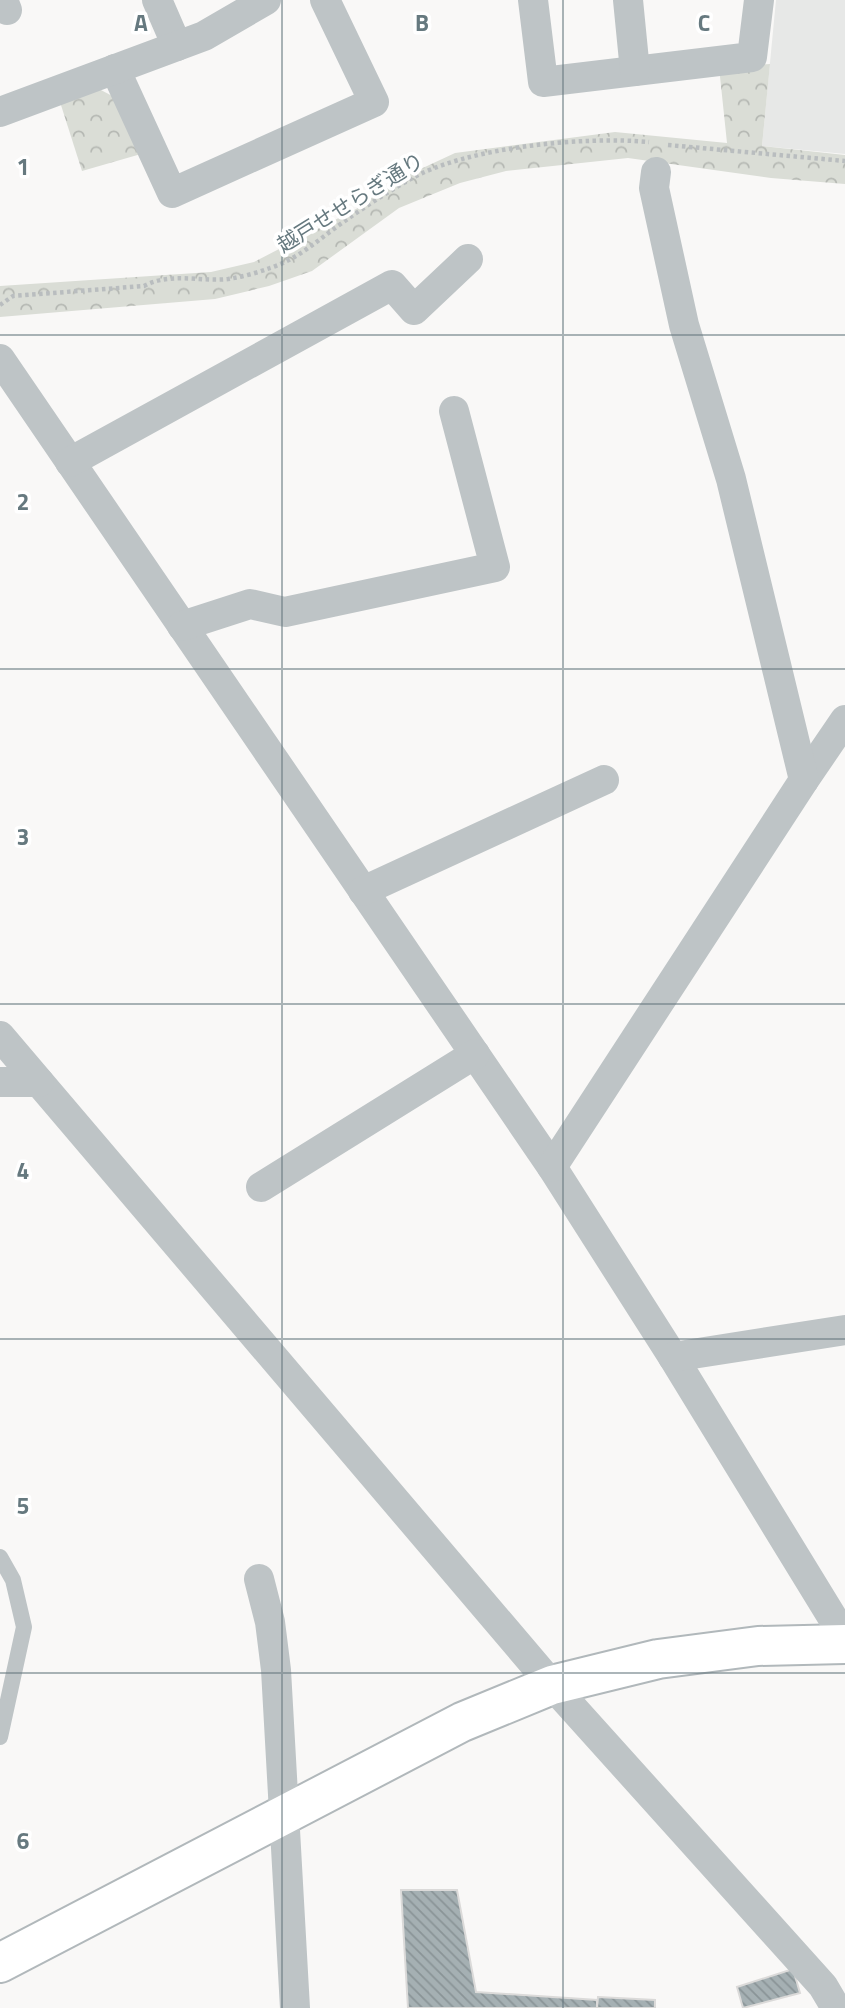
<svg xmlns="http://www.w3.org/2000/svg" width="845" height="2008" viewBox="0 0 845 2008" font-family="'Titillium Web','Noto Sans JP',sans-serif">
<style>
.built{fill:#e7e8e7}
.park{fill:url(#park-crowns)}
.building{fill:url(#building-back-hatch);stroke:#dbdad9;stroke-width:2}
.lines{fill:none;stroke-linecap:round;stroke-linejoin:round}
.secondary-casing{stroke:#b1b8bb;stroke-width:42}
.path{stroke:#b9bdbf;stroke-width:4.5;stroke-dasharray:3.5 3.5;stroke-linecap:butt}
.lane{stroke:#bec4c6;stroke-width:16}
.street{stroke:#bec4c6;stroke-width:30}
.secondary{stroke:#fff;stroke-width:38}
.grid{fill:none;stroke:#66797f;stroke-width:2;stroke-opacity:0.55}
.labels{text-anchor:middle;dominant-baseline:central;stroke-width:7;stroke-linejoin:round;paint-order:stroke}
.street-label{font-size:21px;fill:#66797f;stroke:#fff}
.grid-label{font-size:23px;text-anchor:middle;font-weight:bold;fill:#66797f;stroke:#fff;stroke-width:7;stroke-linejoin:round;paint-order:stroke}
</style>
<defs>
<pattern id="park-crowns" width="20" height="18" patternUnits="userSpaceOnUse" patternTransform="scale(1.75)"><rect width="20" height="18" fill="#daddd6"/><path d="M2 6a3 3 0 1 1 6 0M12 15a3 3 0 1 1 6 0" fill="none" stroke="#b5b8b3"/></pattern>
<pattern id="building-back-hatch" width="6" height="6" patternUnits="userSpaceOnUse" patternTransform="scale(1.75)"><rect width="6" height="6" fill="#a5b0b3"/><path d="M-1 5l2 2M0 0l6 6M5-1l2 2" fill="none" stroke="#8a9497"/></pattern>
</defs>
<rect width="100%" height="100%" fill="#f9f8f7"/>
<path class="built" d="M 776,0 L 845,0 L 845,154 L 762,146 Z"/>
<g class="park">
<path d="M 770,64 L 762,146 L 845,155 L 845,184 L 771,178 L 628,158 L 506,171 L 460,183 L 399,208 L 312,271 L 269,286 L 215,299 L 0,317 L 0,286 L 211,272 L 254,262 L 356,209 L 397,180 L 455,153 L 615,132 L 727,143 L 719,67 Z"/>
<path d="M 99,89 L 118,99 L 141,154 L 82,171 L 60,102 Z"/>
</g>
<g class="building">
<path d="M 401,1890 L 457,1890 L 476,1992 L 597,2000 L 597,2008 L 408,2008 Z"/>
<path d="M 793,1969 L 800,1993 L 743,2008 L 737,1987 Z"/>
<path d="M 598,1997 L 655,2000 L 655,2008 L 597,2008 Z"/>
</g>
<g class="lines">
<defs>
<path id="secondary" d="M 0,1963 L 462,1722 L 552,1685 L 658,1659 L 758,1646 L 845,1644"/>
</defs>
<use href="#secondary" class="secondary-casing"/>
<g class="path">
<path d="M 668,145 L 845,161"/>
<path d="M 0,305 L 13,296 L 144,286 C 170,272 200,282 228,279 C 241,277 257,273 270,268 C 298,259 318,240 342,223 C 363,208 386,193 409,180 C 465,147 585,136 649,142"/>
</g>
<path class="lane" d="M 0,1557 L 13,1580 L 24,1627 L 0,1737"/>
<g class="street">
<path d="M 3,0 L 7,10"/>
<path d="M 157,0 L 177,46"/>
<path d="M 533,0 L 543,82 L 752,57 L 759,0"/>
<path d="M 628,0 L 635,71"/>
<path d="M 115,69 L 172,193 L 374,102 L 325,0"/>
<path d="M 0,112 L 204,36 L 266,0"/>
<path d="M 0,359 L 552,1167 L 673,1357 L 845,1638"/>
<path d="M 70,462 L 392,285 L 414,310 L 468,259"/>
<path d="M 182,626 L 250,604 L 285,612 L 495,567 L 454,411"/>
<path d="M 804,780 L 845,720"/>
<path d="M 363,891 L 604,780"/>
<path d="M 0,1036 L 552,1685 L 823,1986 L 836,2008"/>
<path d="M 0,1082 L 39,1082"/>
<path d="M 552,1167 L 804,780 L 731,479 L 684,325 L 654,188 L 656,172"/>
<path d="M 261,1187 L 475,1054"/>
<path d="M 673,1357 L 845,1330"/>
<path d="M 259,1579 L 270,1622 L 276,1670 L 295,2008"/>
</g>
<use href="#secondary" class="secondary"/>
</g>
<path class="grid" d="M 282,0 L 282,2008M 563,0 L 563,2008M 0,335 L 845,335M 0,669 L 845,669M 0,1004 L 845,1004M 0,1339 L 845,1339M 0,1673 L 845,1673"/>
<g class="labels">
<g class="street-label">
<text transform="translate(350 202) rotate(-32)">越戸せせらぎ通り</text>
</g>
</g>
<g class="grid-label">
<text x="141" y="31">A</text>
<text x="422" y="31">B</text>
<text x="704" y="31">C</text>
<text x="23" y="175">1</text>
<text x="23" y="510">2</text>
<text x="23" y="845">3</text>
<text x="23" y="1179">4</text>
<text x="23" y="1514">5</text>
<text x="23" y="1849">6</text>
</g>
</svg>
